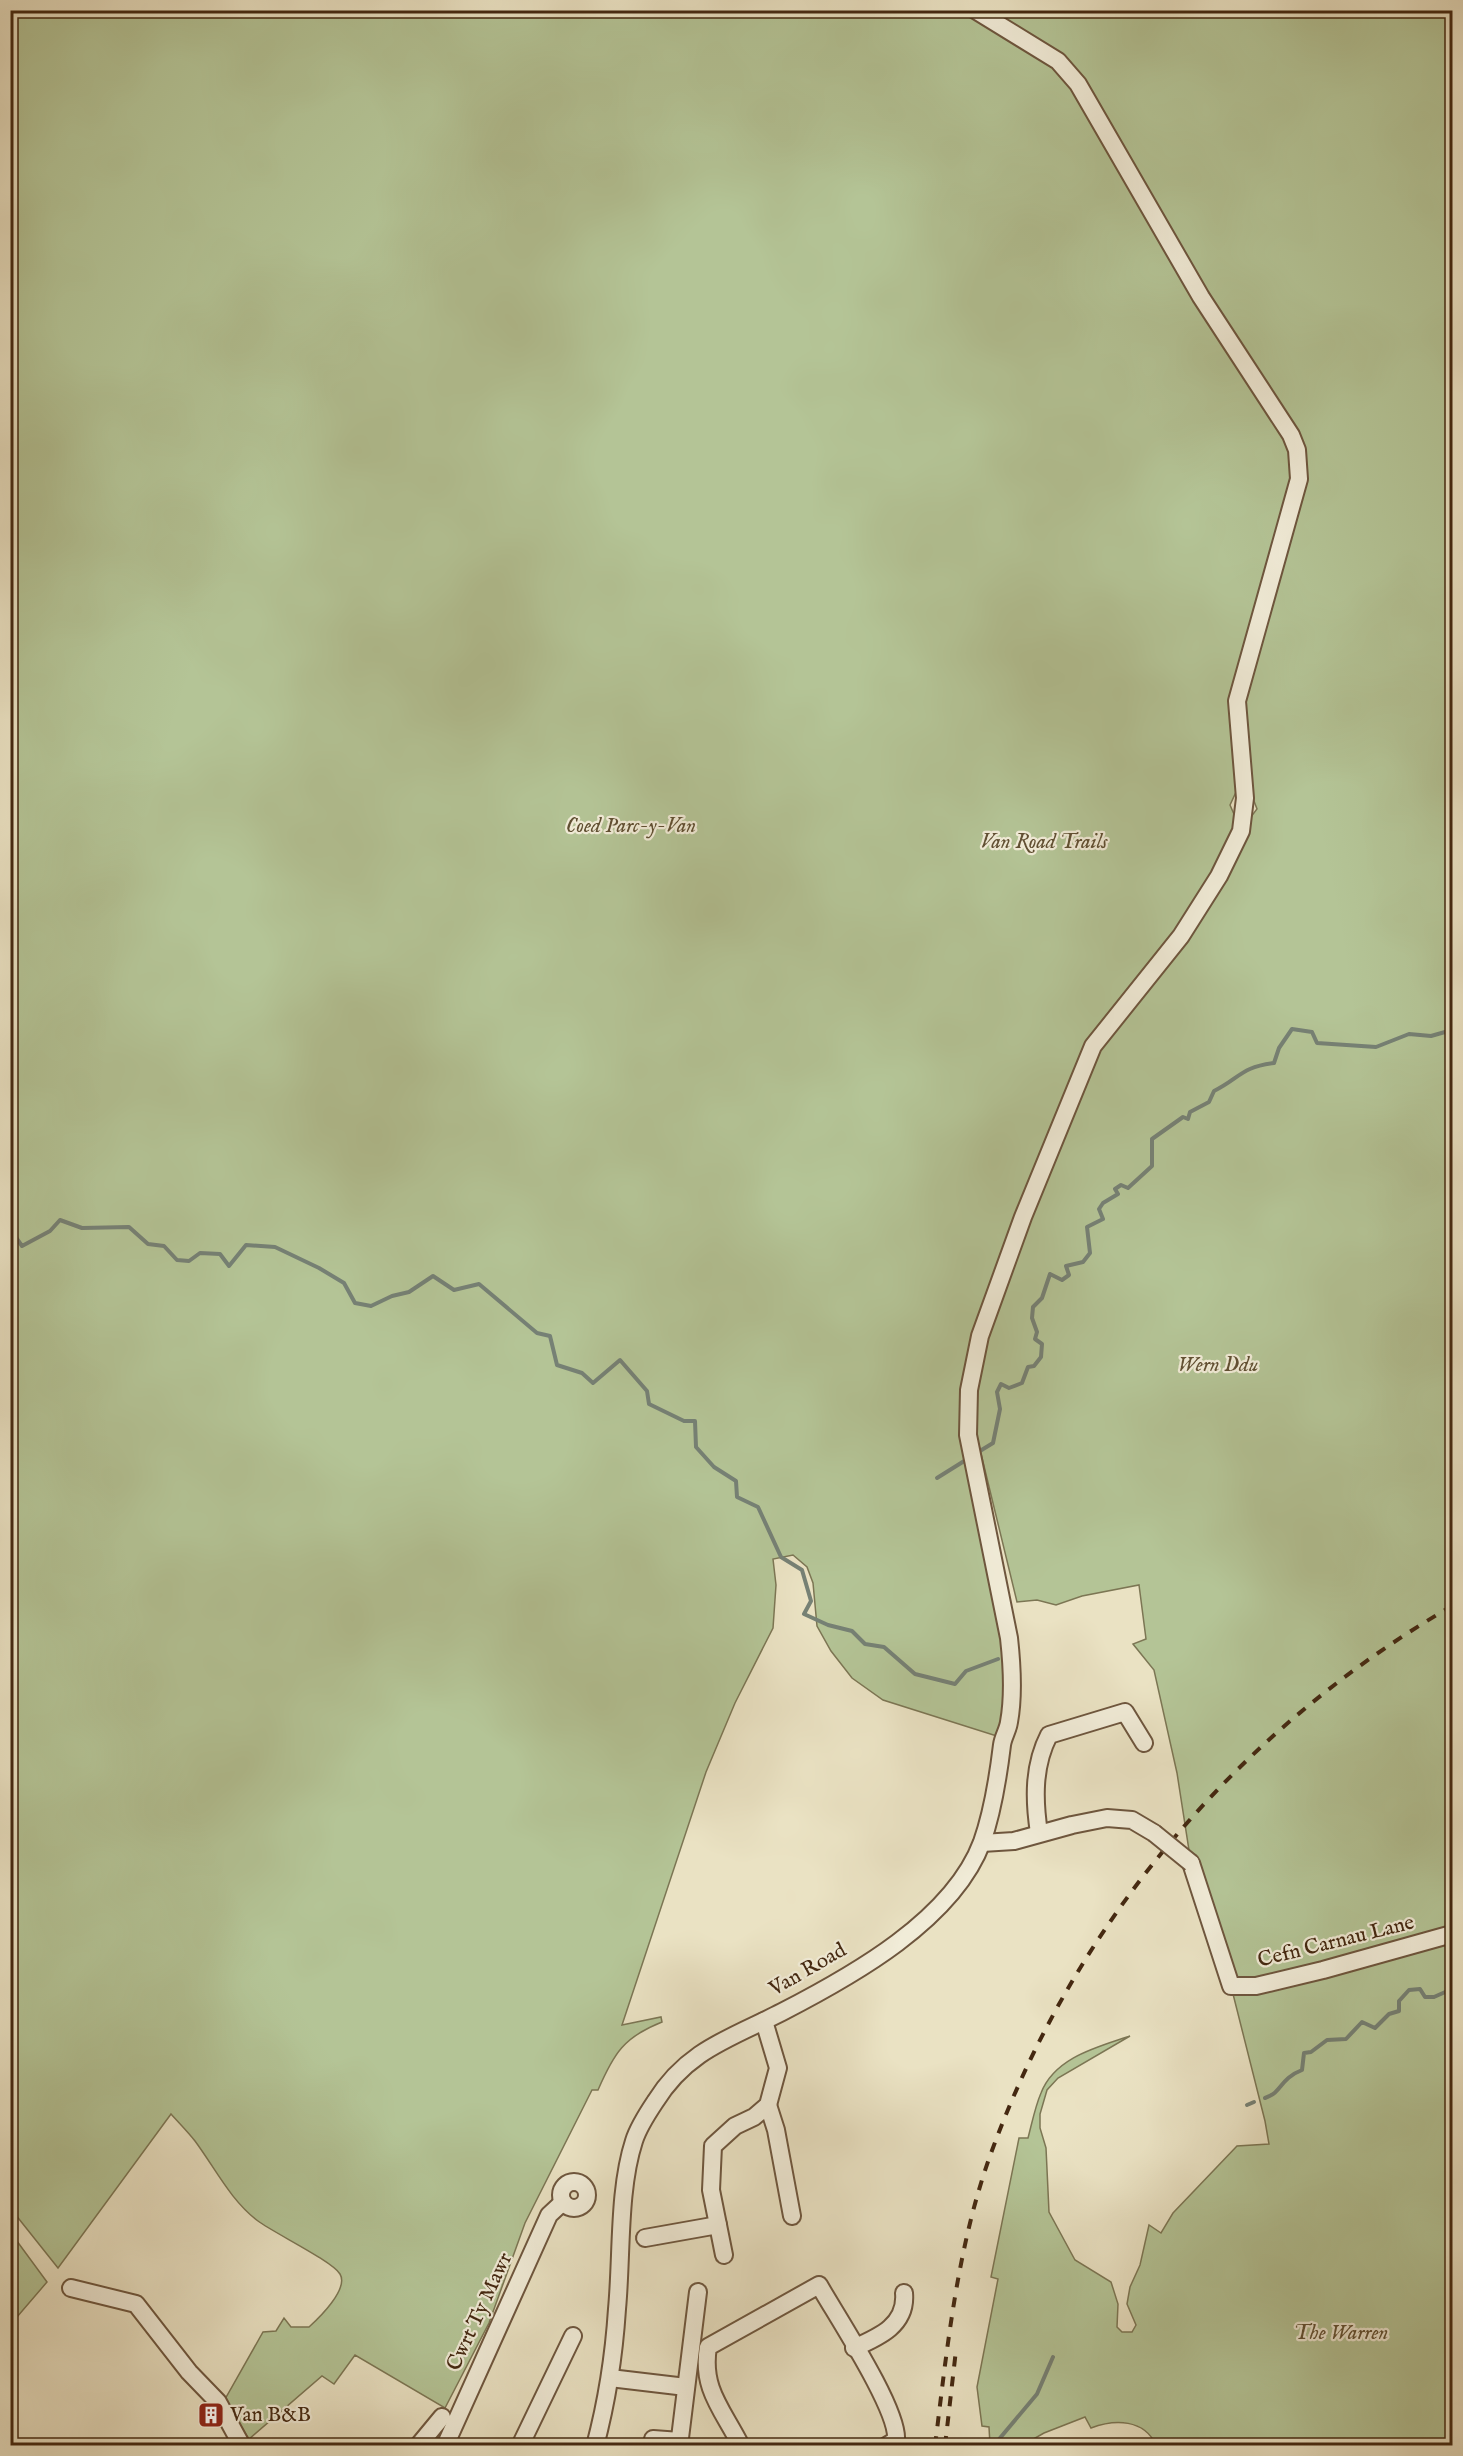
<svg xmlns="http://www.w3.org/2000/svg" width="1463" height="2456" viewBox="0 0 1463 2456" font-family="'IM FELL English',serif">
<style>
.green{fill:#b4c496;stroke:#7c7654;stroke-width:1.5;fill-rule:evenodd}
.lines{fill:none;stroke-linecap:round;stroke-linejoin:round}
.stream{stroke:#768175;stroke-width:4}
.minor-casing{stroke:#6e563e;stroke-width:20}
.minor{stroke:#f1ecd8;stroke-width:16}
.rail{stroke:#442811;stroke-width:4;stroke-dasharray:10 10;stroke-linecap:butt}
.minor-bridge-casing{stroke:#6e563e;stroke-width:20;stroke-linecap:butt}
.minor-bridge{stroke:#f1ecd8;stroke-width:16}
.labels{text-anchor:middle;dominant-baseline:central;stroke-width:4.5;stroke-linejoin:round;paint-order:stroke}
.park-label{font-size:21px;font-style:italic;fill:#604f32;stroke:#f1ecd8}
.street-label{font-size:21px;fill:#442811;stroke:#f1ecd8}
.poi-label{font-size:21px;fill:#442811;stroke:#f1ecd8;text-anchor:start}
</style>
<rect width="100%" height="100%" fill="#eae2c3"/>
<filter id="stains"><feTurbulence type="fractalNoise" baseFrequency=".00333" numOctaves="4"/><feColorMatrix values="0 0 0 0 .2 0 0 0 0 .09 0 0 0 0 .02 0 0 0 .5 -.17"/></filter>
<radialGradient id="worn" r=".72"><stop offset=".6" stop-color="#630" stop-opacity="0"/><stop offset="1" stop-color="#630" stop-opacity=".3"/></radialGradient>
<g class="green">
<path d="M 10,11 L 1452,11 L 1452,2445 L 1156,2445 C 1144,2419 1115,2419 1091,2428 L 1085,2417 L 1044,2433 L 1023,2445 L 990,2445 L 989,2427 L 982,2426 L 977,2387 L 998,2279 L 991,2277 L 1019,2138 L 1028,2138 C 1032,2123 1035,2107 1041,2093 C 1055,2057 1098,2047 1130,2036 L 1058,2078 L 1047,2090 L 1040,2114 L 1040,2128 L 1046,2148 L 1049,2212 L 1075,2260 L 1111,2282 L 1118,2304 L 1117,2327 L 1122,2332 L 1132,2332 L 1136,2325 L 1127,2304 L 1130,2287 L 1140,2265 L 1149,2225 L 1161,2233 L 1173,2213 L 1237,2146 L 1269,2144 L 1265,2121 L 1231,1986 L 1191,1863 L 1177,1773 L 1154,1670 L 1133,1644 L 1146,1639 L 1139,1585 L 1082,1596 L 1056,1605 L 1037,1600 L 1017,1602 L 976,1433 L 969,1390 L 1009,1638 L 1003,1738 L 883,1700 L 852,1678 L 831,1651 L 817,1626 L 813,1583 L 807,1567 L 793,1555 L 773,1559 L 776,1585 L 773,1628 L 735,1703 L 706,1772 L 622,2025 L 661,2017 L 662,2022 C 624,2037 614,2053 598,2090 L 592,2090 L 525,2223 L 489,2323 L 445,2408 L 355,2355 L 334,2384 L 322,2376 L 249,2439 L 224,2401 L 263,2332 L 276,2331 L 284,2318 L 291,2327 L 309,2327 C 319,2318 349,2289 340,2274 C 332,2261 274,2233 258,2221 C 231,2201 215,2168 195,2141 C 188,2132 179,2123 171,2114 L 58,2268 L 11,2209 ZM 1244,775 L 1257,809 L 1241,830 L 1230,805 Z"/>
<path d="M 11,2233 L 47,2282 L 11,2324 Z"/>
</g>
<g class="lines">
<g class="stream">
<path d="M 10,1229 L 22,1246 L 50,1231 L 60,1220 L 82,1228 L 129,1227 L 148,1244 L 164,1246 L 177,1260 L 189,1261 L 200,1253 L 220,1254 L 229,1266 L 246,1245 L 275,1247 L 319,1268 L 344,1283 L 355,1303 L 371,1306 L 392,1296 L 409,1292 L 433,1276 L 454,1290 L 479,1284 L 537,1333 L 550,1336 L 557,1365 L 582,1373 L 593,1383 L 620,1360 L 647,1391 L 649,1404 L 684,1421 L 695,1421 L 696,1447 L 714,1467 L 736,1481 L 737,1497 L 758,1507 L 781,1557 L 802,1570 L 811,1601 L 804,1614 L 828,1625 L 852,1631 L 865,1644 L 884,1647 L 915,1674 L 955,1684 L 966,1671 L 998,1659"/>
<path d="M 975,1454 L 993,1443 L 1000,1409 L 997,1392 L 1001,1384 L 1009,1388 L 1022,1383 L 1028,1367 L 1034,1366 L 1041,1357 L 1042,1344 L 1035,1339 L 1037,1332 L 1032,1318 L 1033,1307 L 1042,1298 L 1050,1274 L 1062,1280 L 1069,1275 L 1066,1266 L 1083,1262 L 1090,1253 L 1087,1227 L 1103,1219 L 1099,1209 L 1103,1203 L 1118,1194 L 1115,1189 L 1121,1185 L 1128,1188 L 1152,1166 L 1152,1139 L 1183,1117 L 1188,1119 L 1190,1112 L 1209,1102 L 1214,1091 C 1240,1078 1241,1067 1274,1063 L 1279,1048 L 1292,1029 L 1312,1032 L 1317,1043 L 1376,1047 L 1409,1034 L 1431,1036 L 1452,1030"/>
<path d="M 937,1478 L 969,1458"/>
<path d="M 1265,2098 C 1283,2092 1279,2079 1302,2070 L 1304,2053 L 1311,2052 L 1327,2040 L 1346,2039 L 1362,2022 L 1375,2028 L 1389,2014 L 1399,2011 L 1399,2001 L 1409,1990 L 1420,1989 L 1425,1997 L 1434,1997 L 1452,1989"/>
<path d="M 1247,2105 L 1254,2102"/>
<path d="M 995,2444 L 1037,2394 L 1053,2357"/>
</g>
<defs>
<g id="minor">
<path d="M 1039,1833 C 1034,1800 1033,1766 1049,1735 L 1125,1712 L 1144,1743"/>
<path d="M 982,1843 L 1014,1841 L 1072,1825 L 1107,1818 L 1132,1820 L 1154,1833"/>
<path d="M 1191,1863 L 1231,1986 L 1256,1986 L 1323,1970 L 1452,1934"/>
<path d="M 768,2105 L 776,2130 L 792,2216"/>
<circle cx="574" cy="2195" r="13"/>
<path d="M 645,2238 L 718,2225"/>
<path d="M 724,2255 L 711,2190 L 713,2146 L 735,2126 L 754,2117 L 768,2105 L 778,2068 L 764,2021"/>
<path d="M 71,2288 L 136,2304 L 189,2372 L 218,2402 L 242,2446"/>
<path d="M 854,2348 C 879,2337 907,2325 904,2293"/>
<path d="M 610,2378 L 686,2387"/>
<path d="M 418,2446 L 442,2417"/>
<path d="M 445,2446 L 549,2215 L 563,2202"/>
<path d="M 520,2446 L 573,2336"/>
<path d="M 595,2446 C 607,2401 614,2355 617,2309 C 622,2256 618,2190 634,2141 C 638,2128 647,2114 655,2102 C 687,2050 731,2038 782,2012 C 852,1976 953,1920 982,1842 C 993,1811 998,1778 1002,1745 C 1003,1737 1008,1730 1009,1722 C 1014,1695 1012,1665 1009,1638 L 968,1435 L 969,1390 L 980,1336 L 1023,1217 L 1093,1046 L 1181,936 L 1219,876 L 1241,831 L 1245,798 L 1237,701 L 1299,479 L 1297,450 L 1291,435 L 1201,297 L 1078,84 L 1058,61 L 975,10"/>
<path d="M 652,2446 L 653,2439 L 680,2441"/>
<path d="M 679,2446 L 698,2292"/>
<path d="M 741,2446 C 723,2410 701,2389 708,2347 L 819,2285 C 836,2315 899,2410 896,2440 L 886,2446"/>
</g>
</defs>
<use href="#minor" class="minor-casing"/>
<use href="#minor" class="minor"/>
<g class="rail">
<path d="M 935,2446 C 947,2349 957,2248 990,2156 C 1074,1923 1238,1730 1452,1606"/>
<path d="M 945,2446 L 956,2350"/>
</g>
<defs>
<path id="minor-bridge" d="M 1154,1833 L 1191,1863"/>
</defs>
<use href="#minor-bridge" class="minor-bridge-casing"/>
<use href="#minor-bridge" class="minor-bridge"/>
</g>
<defs>
<symbol id="building-square" viewBox="-11 -11 22 22"><rect x="-9" y="-9" width="18" height="18" rx="4" fill="#8f2418" stroke="#f1ecd8"/><path d="M-4-6H4V6H1V3H-1V6H-4ZM-2.5-4.3h1.7v1.8h-1.7ZM.8-4.3h1.7v1.8H.8ZM-2.5-1h1.7V.8h-1.7ZM.8-1h1.7V.8H.8Z" fill="#fff"/></symbol>
</defs>
<g fill-rule="evenodd">
<use href="#building-square" x="196" y="2400" width="30" height="30"/>
</g>
<g class="labels">
<g class="park-label">
<text x="631" y="826">Coed Parc-y-Van</text>
<text x="1044" y="842">Van Road Trails</text>
<text x="1218" y="1365">Wern Ddu</text>
<text x="1341" y="2333">The Warren</text>
</g>
<g class="street-label">
<text transform="translate(1336 1942) rotate(-14)">Cefn Carnau Lane</text>
<text transform="translate(808 1970) rotate(-30)">Van Road</text>
<text transform="translate(480 2312) rotate(-65)">Cwrt Ty Mawr</text>
</g>
<g class="poi-label">
<text x="230" y="2415">Van B&amp;B</text>
</g>
</g>
<rect width="1463" height="2456" fill="none" stroke="#eae2c3" stroke-width="36"/>
<rect x="12" y="12" width="1439" height="2432" fill="none" stroke="#442811" stroke-width="3"/>
<rect x="18" y="18" width="1427" height="2420" fill="none" stroke="#442811" stroke-width="1.5"/>
<rect width="100%" height="100%" filter="url(#stains)"/>
<rect width="100%" height="100%" fill="url(#worn)"/>
</svg>
